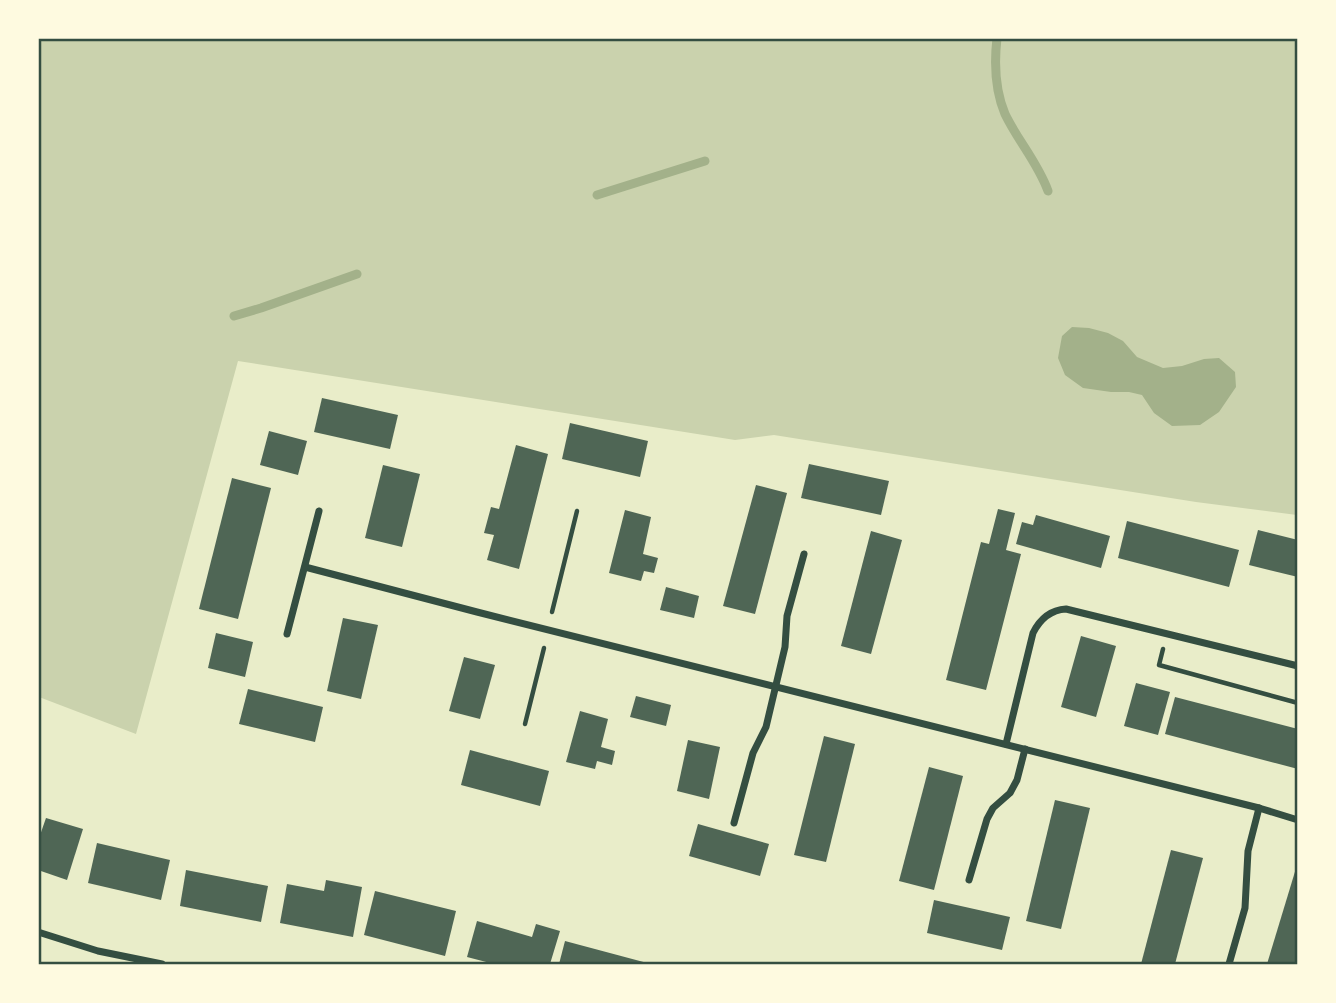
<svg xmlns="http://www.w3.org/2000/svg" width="1336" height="1003" viewBox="0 0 1336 1003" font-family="'Roboto Condensed',sans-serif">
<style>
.green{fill:#cad2ad}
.water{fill:#a3b18a}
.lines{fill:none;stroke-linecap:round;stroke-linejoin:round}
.stream{stroke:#a3b18a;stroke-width:9}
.building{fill:#4f6655}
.path{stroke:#344e41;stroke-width:4.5}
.minor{stroke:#344e41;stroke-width:7}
.neatline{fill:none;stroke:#344e41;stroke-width:2.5}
</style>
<rect width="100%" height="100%" fill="#e9edc9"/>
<path class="green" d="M 38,39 L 1297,39 L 1297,515 L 1196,502 L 774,435 L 735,440 L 238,361 L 136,734 L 39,697 Z"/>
<path class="water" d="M 1072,327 L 1089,328 L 1108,333 L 1123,341 L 1137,357 L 1163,368 L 1182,366 L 1204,359 L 1219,358 L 1235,372 L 1236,387 L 1219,412 L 1200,425 L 1172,426 L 1154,413 L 1142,395 L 1129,392 L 1111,392 L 1083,388 L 1065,375 L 1058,358 L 1062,336 Z"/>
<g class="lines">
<g class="stream">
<path d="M 997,38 C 994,64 995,90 1005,114 C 1018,141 1038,163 1048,191"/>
<path d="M 597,195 L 705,161"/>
<path d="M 234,316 L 261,308 L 357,274"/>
</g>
</g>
<g class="building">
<path d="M 322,398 L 398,415 L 390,449 L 314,432 Z"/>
<path d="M 570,423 L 648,441 L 640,477 L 562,459 Z"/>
<path d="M 269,431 L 307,441 L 298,475 L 260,465 Z"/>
<path d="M 516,445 L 548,454 L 519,569 L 487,560 L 494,535 L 484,533 L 491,507 L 499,509 Z"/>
<path d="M 809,464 L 889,481 L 881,515 L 801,498 Z"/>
<path d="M 383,465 L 420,474 L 402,547 L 365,538 Z"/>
<path d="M 232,478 L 271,488 L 238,619 L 199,609 Z"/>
<path d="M 756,485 L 787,493 L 755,614 L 723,606 Z"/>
<path d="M 998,509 L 1015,513 L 1006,550 L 1021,554 L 986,690 L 946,680 L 981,542 L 989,544 Z"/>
<path d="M 625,510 L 651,517 L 643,554 L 658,558 L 654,573 L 644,571 L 641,581 L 609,573 Z"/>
<path d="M 1036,515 L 1110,536 L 1101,568 L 1016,544 L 1022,522 L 1033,525 Z"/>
<path d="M 1127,521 L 1239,550 L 1229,587 L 1118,558 Z"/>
<path d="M 1258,530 L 1298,540 L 1298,577 L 1249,565 Z"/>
<path d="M 871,531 L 902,540 L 871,654 L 841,646 Z"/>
<path d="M 666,587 L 699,596 L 694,618 L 660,610 Z"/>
<path d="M 343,618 L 378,625 L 361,699 L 327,691 Z"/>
<path d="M 216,633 L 253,642 L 245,677 L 208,668 Z"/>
<path d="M 1081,636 L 1116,646 L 1096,717 L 1061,707 Z"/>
<path d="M 464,657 L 495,665 L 480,719 L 449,711 Z"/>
<path d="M 1136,683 L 1170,692 L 1158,735 L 1124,726 Z"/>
<path d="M 248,689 L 323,707 L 315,742 L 239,724 Z"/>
<path d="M 636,696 L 671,705 L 666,726 L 630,717 Z"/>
<path d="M 1175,697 L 1298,729 L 1298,769 L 1165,734 Z"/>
<path d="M 580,711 L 608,719 L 601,747 L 615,751 L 612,765 L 597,761 L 595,769 L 566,762 Z"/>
<path d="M 824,736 L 855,744 L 826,862 L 794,855 Z"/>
<path d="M 688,740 L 720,747 L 709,799 L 677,791 Z"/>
<path d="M 470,750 L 549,771 L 540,806 L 461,785 Z"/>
<path d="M 929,767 L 963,776 L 934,890 L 899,881 Z"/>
<path d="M 1055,800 L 1090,808 L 1061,929 L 1026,921 Z"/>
<path d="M 46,818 L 83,829 L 67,880 L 38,870 L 38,841 Z"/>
<path d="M 698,824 L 769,844 L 760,876 L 689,856 Z"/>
<path d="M 97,843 L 170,860 L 161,900 L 88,883 Z"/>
<path d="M 1171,850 L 1203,858 L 1175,964 L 1141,964 Z"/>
<path d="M 1297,865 L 1298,964 L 1267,964 Z"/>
<path d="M 186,870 L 268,886 L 261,922 L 180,906 Z"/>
<path d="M 326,880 L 362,887 L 353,937 L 280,923 L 287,884 L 324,891 Z"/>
<path d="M 375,891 L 456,911 L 445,956 L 364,935 Z"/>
<path d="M 934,900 L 1010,917 L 1002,950 L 927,933 Z"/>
<path d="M 477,921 L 532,937 L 536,924 L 560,931 L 550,964 L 494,964 L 467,957 Z"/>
<path d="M 565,941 L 651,964 L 559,964 Z"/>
</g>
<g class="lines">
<g class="path">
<path d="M 552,612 L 577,511"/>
<path d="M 1163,649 L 1159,665 L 1298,703"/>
<path d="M 525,724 L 544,648"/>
</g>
<g class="minor">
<path d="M 305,567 L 477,612 L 1259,808 L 1298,820"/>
<path d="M 287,634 L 319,511"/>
<path d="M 1006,744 L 1033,633 C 1040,619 1050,610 1066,609 L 1298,666"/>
<path d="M 734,823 L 753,753 L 766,727 L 785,647 L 787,616 L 804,554"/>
<path d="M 969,880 L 987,819 L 993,808 L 1010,793 L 1017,780 L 1025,749"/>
<path d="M 38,932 L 98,951 L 162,964"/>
<path d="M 1229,964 L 1245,908 L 1248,851 L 1259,808"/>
</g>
</g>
<rect width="1336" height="1003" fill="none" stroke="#fefae0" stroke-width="80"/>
<rect x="40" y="40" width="1256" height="923" class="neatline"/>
</svg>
